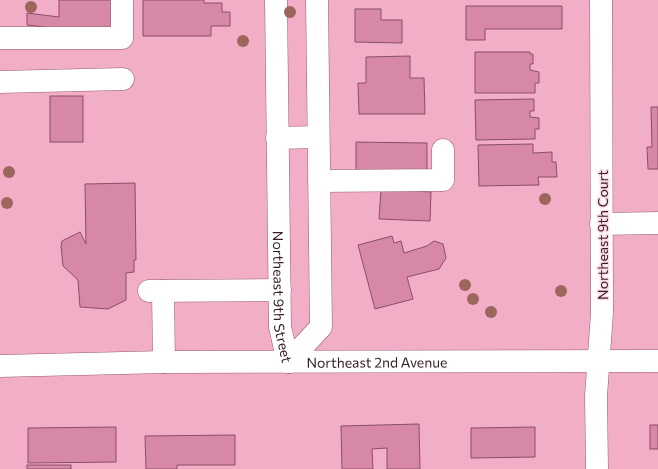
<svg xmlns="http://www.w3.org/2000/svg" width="658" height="469" viewBox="0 0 658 469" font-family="Commissioner,sans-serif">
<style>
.building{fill:#d888a7;stroke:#8a4e66}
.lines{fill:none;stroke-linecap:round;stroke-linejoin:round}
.minor-casing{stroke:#965a71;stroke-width:23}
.minor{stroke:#fff;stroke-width:22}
.tree{fill:#9d665c}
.labels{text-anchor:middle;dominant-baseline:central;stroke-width:3;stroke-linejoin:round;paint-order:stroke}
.street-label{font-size:14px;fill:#351c25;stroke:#fddae6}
</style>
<rect width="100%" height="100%" fill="#f2aec7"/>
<g class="building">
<path d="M 59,0 L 117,0 L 116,29 L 60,29 L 27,25 L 27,13 L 59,17 Z"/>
<path d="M 143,0 L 204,0 L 204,3 L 222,3 L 222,12 L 230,12 L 230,26 L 211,26 L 211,36 L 143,36 Z"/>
<path d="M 466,6 L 562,6 L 562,29 L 485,29 L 485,40 L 466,40 Z"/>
<path d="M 355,9 L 381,9 L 381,20 L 402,20 L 402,43 L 355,42 Z"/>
<path d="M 475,52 L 530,52 L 530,54 L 533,54 L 533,64 L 530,64 L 530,70 L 539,72 L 539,83 L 535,83 L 535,93 L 475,93 Z"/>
<path d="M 410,56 L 410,78 L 424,78 L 425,114 L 359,114 L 358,83 L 366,83 L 366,57 Z"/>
<rect x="50" y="96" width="33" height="46"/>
<path d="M 534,99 L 534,111 L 530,111 L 530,117 L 539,118 L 539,129 L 535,129 L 535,139 L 476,140 L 475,100 Z"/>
<path d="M 651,107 L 658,107 L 658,169 L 648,169 L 647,147 L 652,147 Z"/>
<path d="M 356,142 L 427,143 L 427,172 L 356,170 Z"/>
<path d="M 533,144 L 533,153 L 552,152 L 552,162 L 556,162 L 557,177 L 538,177 L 539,185 L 479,186 L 478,145 Z"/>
<path d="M 135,183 L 136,260 L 134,260 L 134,272 L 126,273 L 126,300 L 108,309 L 80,307 L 78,280 L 63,266 L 61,246 L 62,241 L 80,232 L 86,244 L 85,184 Z"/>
<path d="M 381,189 L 431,192 L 430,221 L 379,219 Z"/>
<path d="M 392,236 L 394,243 L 401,241 L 404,253 L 427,246 L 434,241 L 443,244 L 446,258 L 439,269 L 407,277 L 413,299 L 375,309 L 358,245 Z"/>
<path d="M 419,424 L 420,469 L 387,469 L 387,448 L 372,449 L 373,469 L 342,469 L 341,426 Z"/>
<rect x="650" y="425" width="8" height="24"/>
<path d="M 116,427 L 116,462 L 28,463 L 28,428 Z"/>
<path d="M 535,427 L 535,457 L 471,458 L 471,428 Z"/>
<path d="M 235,435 L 235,465 L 177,465 L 177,469 L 146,469 L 145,436 Z"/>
<rect x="27" y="465" width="44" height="4"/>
</g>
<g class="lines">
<defs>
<g id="minor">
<path id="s1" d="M 276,0 L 280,327 L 288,362"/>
<path d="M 0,38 L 122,38 L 122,0"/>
<path d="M 0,82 L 123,79"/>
<path d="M 277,138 L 318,137"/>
<path d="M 319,181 L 443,180 L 443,150"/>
<path d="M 601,224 L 658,223"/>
<path d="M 149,291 L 280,290"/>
<path d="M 163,291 L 164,362"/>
<path d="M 288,362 L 321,327 L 317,0"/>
<path id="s2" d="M 0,366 L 164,362 L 658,361"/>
<path d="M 597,469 L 596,396 L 602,313 L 601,0"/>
</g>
</defs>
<use href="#minor" class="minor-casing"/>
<use href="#minor" class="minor"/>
</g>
<g class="tree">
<circle cx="31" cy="7" r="6"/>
<circle cx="290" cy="12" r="6"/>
<circle cx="243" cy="41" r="6"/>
<circle cx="9" cy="172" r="6"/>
<circle cx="545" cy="199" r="6"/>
<circle cx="7" cy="203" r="6"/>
<circle cx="465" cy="285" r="6"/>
<circle cx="561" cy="291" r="6"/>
<circle cx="473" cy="299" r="6"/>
<circle cx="491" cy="312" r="6"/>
</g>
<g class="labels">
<g class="street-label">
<text transform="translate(602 235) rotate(-90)">Northeast 9th Court</text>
<text stroke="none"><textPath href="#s1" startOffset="297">Northeast 9th Street</textPath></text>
<text stroke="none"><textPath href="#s2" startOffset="377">Northeast 2nd Avenue</textPath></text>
</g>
</g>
</svg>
